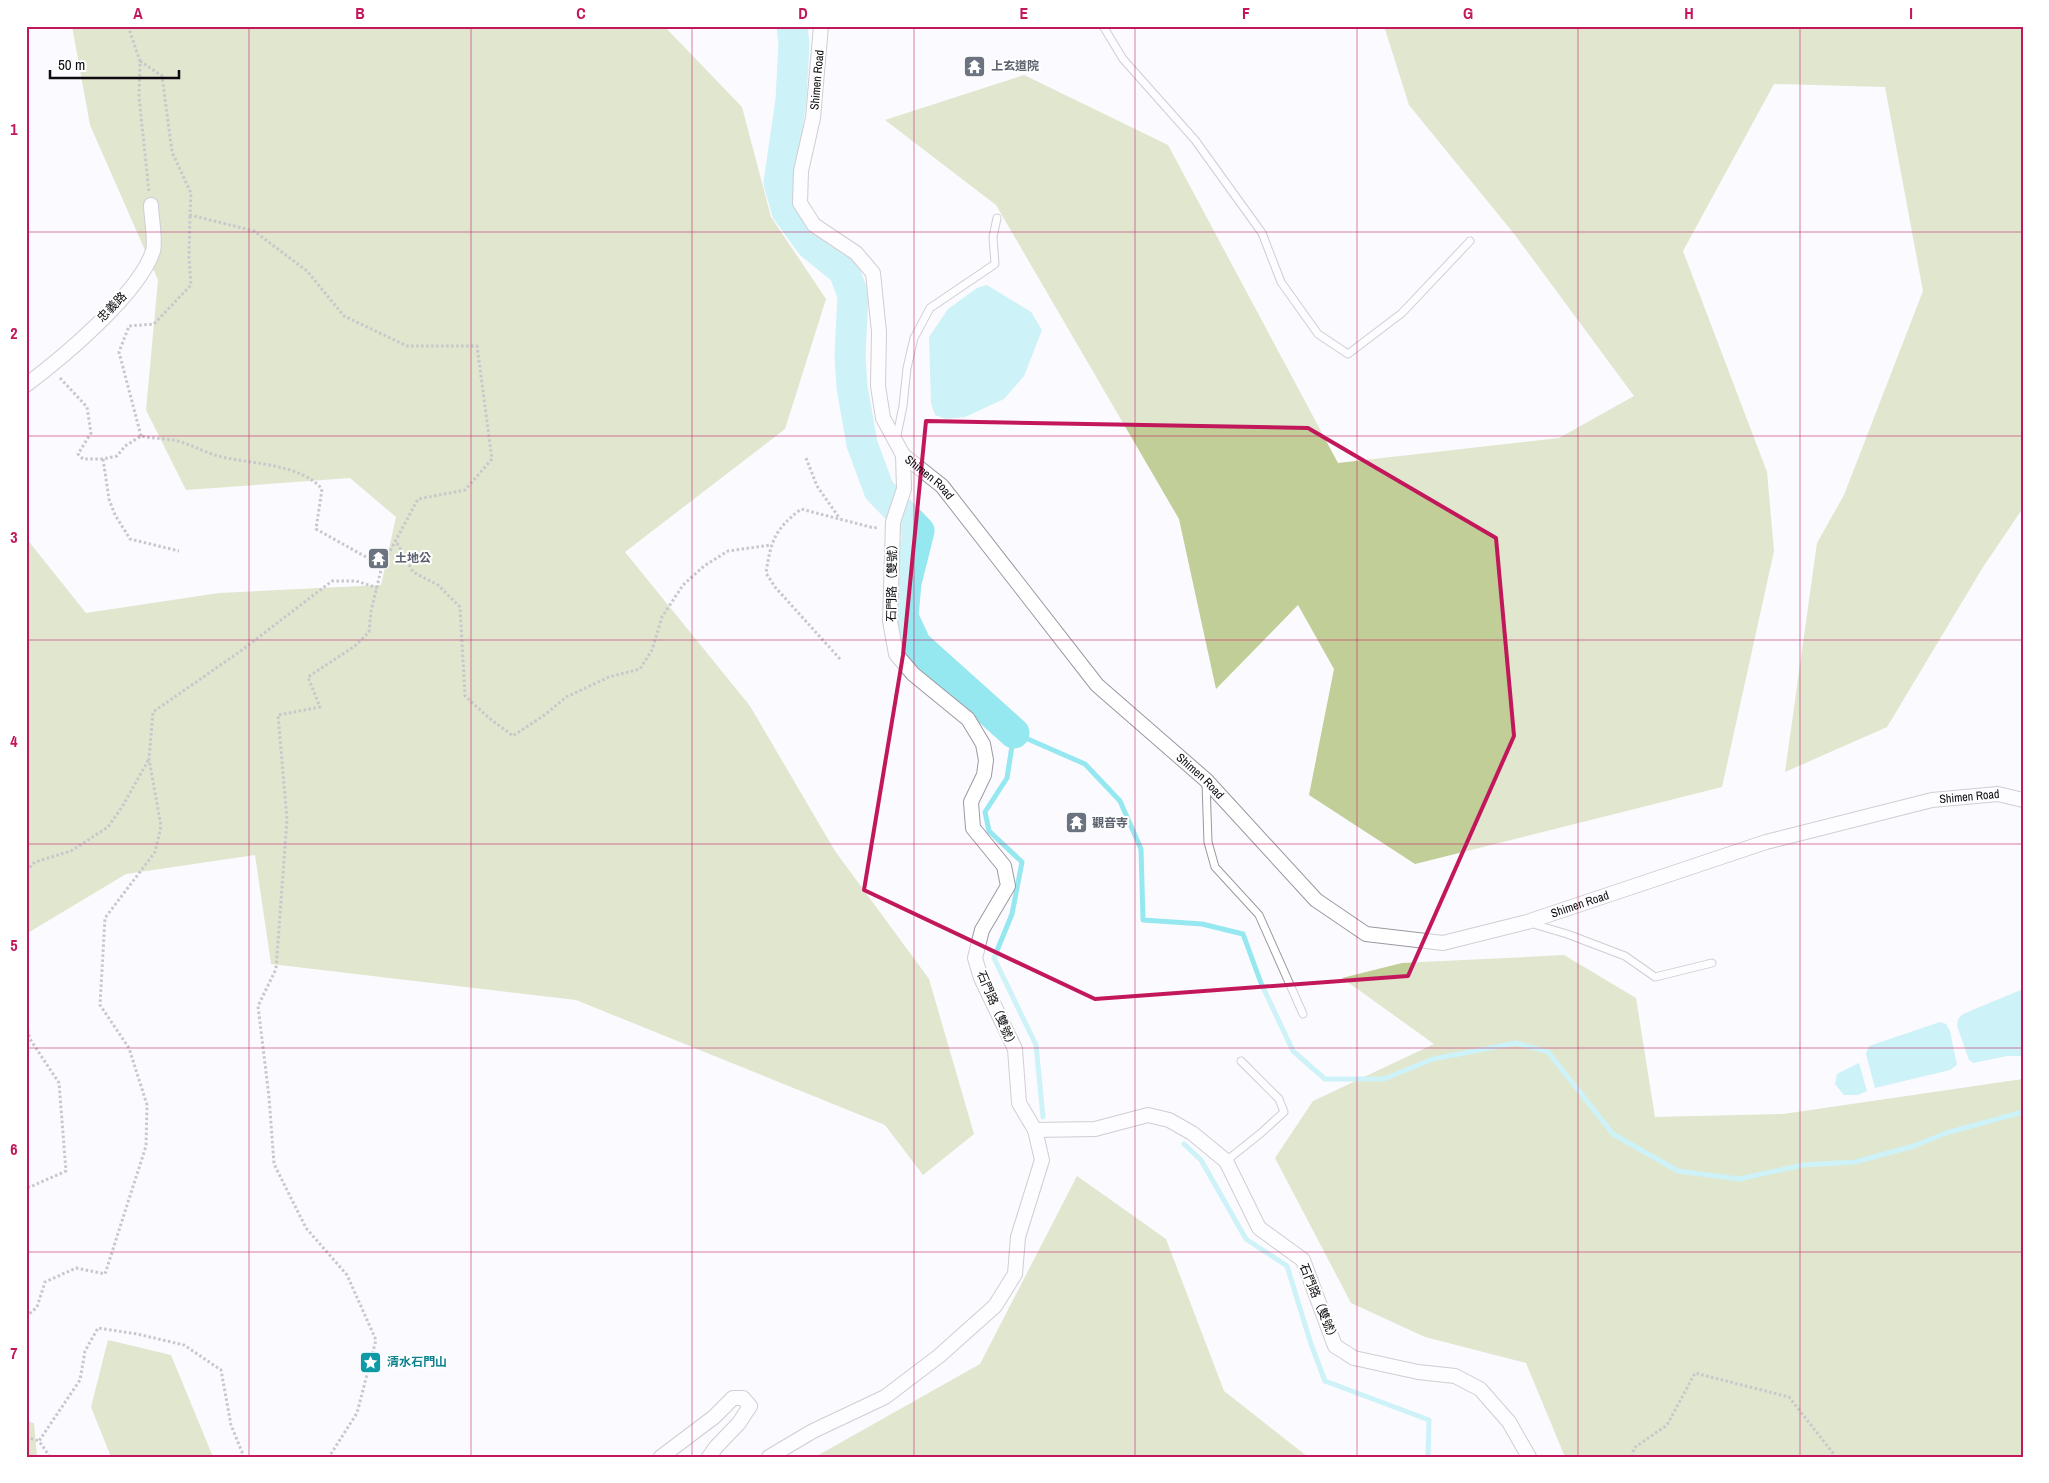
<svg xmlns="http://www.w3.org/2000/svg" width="2049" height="1483" viewBox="0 0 2049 1483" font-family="'Archivo Narrow','Noto Sans TC',sans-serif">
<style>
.green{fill:#c1ce97}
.water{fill:#96e8f0}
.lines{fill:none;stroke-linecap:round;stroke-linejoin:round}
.stream{stroke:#96e8f0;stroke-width:5}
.river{stroke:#96e8f0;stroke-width:31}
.service-casing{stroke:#9c98a2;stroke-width:9}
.minor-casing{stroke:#9c98a2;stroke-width:16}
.path{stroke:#8c8b8f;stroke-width:3;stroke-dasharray:2.5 2.5;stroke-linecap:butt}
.service{stroke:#fff;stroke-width:7}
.minor{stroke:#fff;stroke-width:14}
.marked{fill:none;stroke:#c2185b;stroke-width:4;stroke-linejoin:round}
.grid{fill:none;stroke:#c2185b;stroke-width:1;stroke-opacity:0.55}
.labels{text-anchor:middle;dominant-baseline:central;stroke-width:4;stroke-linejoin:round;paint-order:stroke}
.worship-label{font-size:12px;font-weight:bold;fill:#5b616d;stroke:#fff;text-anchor:start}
.street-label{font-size:12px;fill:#0d0b0f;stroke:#fff}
.culture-label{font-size:12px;font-weight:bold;fill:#0d838f;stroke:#fff;text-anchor:start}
.neatline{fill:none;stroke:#c2185b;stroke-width:2}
.grid-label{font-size:16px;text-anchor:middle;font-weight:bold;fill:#c2185b}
</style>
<rect width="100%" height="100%" fill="#fbfafe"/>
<g class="green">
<path d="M 72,26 L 664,26 L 742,107 L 771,217 L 826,299 L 785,429 L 625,552 L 750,706 L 835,851 L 929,979 L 974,1134 L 923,1175 L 885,1125 L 576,1000 L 271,964 L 255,855 L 126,874 L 26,934 L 26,538 L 86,613 L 219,593 L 381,585 L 396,517 L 350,478 L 186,490 L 146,410 L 158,280 L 90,125 Z"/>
<path d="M 1384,26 L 2023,26 L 2023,508 L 1983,567 L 1887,727 L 1785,772 L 1817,543 L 1844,495 L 1923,291 L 1885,87 L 1774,84 L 1683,251 L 1767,472 L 1774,551 L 1722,787 L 1415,864 L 1309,795 L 1334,669 L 1298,605 L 1216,689 L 1179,519 L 996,205 L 885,120 L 1024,75 L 1168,145 L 1338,463 L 1559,438 L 1634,396 L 1515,235 L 1409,105 Z"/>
<path d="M 1564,955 L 1636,998 L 1655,1117 L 1783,1114 L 2023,1079 L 2023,1457 L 1565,1457 L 1526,1363 L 1425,1337 L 1351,1303 L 1275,1158 L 1313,1101 L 1434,1044 L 1342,978 L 1402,963 Z"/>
<path d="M 1077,1176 L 1166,1239 L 1224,1391 L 1308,1457 L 815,1457 L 980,1364 Z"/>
<path d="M 108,1340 L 171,1355 L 213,1457 L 111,1457 L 91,1407 Z"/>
<path d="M 26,1421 L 34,1423 L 37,1457 L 26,1457 Z"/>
</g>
<g class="water">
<path d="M 987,285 L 1031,312 L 1042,330 L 1024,376 L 1004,399 L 965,417 L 946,419 L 935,415 L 931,403 L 929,337 L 948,309 L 977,288 Z"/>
<path d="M 2023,989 L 2023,1056 L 2007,1056 L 1973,1063 L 1969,1060 L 1957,1026 L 1958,1019 L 1963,1014 Z"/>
<path d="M 1940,1022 L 1946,1024 L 1950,1031 L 1957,1065 L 1950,1070 L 1875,1088 L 1866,1054 L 1869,1046 Z"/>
<path d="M 1859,1063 L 1867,1091 L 1858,1095 L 1844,1095 L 1835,1084 L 1837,1074 Z"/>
</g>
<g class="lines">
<g class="stream">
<path d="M 1043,1117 L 1036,1045 L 994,958 L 1012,914 L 1022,862 L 989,831 L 985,812 L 1007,778 L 1014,733 L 1085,764 L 1120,801 L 1141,849 L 1143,920 L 1202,924 L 1243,934 L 1261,983 L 1293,1051 L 1325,1079 L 1384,1079 L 1433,1059 L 1516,1043 L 1548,1052 L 1613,1134 L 1678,1171 L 1739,1179 L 1803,1165 L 1855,1162 L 1914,1146 L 1946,1133 L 2023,1112"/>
<path d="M 1184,1144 L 1201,1160 L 1246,1239 L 1287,1266 L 1311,1344 L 1325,1381 L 1429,1420 L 1428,1457"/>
</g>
<path class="river" d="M 792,26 L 794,44 L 791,100 L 779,183 L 787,211 L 811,244 L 844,271 L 853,295 L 850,355 L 852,387 L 862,444 L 879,490 L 919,531 L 906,583 L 903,617 L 916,645 L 1014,733"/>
<defs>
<g id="service">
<path d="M 1103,26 L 1123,59 L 1195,140 L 1262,233 L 1281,282 L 1318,334 L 1348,354 L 1402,313 L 1470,241"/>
<path d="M 896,440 L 903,406 L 907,368 L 914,338 L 930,308 L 995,264 L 993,237 L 997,218"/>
<path d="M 1206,783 L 1208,842 L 1215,867 L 1259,915 L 1303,1014"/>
<path d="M 1530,923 L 1567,934 L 1625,956 L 1655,977 L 1712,963"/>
<path d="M 1226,1161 L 1261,1133 L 1284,1112 L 1279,1099 L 1241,1061"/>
</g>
<g id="minor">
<path id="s1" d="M 821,26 L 813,118 L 801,171 L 800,203 L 814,225 L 856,253 L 873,273 L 879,332 L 878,386 L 883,418 L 903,455 L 942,486 L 1097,685 L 1206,780 L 1316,900 L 1366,934 L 1443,943 L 1527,922 L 1766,842 L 1932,800 L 1998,794 L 2023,800"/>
<path d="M 26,385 C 62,358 139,294 153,251 C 156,241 151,216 151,205"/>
<path d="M 903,455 L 904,489 L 893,522 L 890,621 L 896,654 L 913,674 L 968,719 L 983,744 L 986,760 L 984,775 L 971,802 L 973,828 L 1004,866 L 1008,886 L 982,930 L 975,958 L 981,978 L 1015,1049 L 1019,1103 L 1035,1130 L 1095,1129 L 1148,1115 L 1169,1120 L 1192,1133 L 1226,1161 L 1259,1228 L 1303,1260 L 1335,1346 L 1354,1358 L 1418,1372 L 1455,1376 L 1480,1389 L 1509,1422 L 1529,1457"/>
<path d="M 661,1457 L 714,1417 L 733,1398 L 743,1398 L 750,1406 L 739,1423 L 716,1447 L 709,1457"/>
<path d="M 769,1457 L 813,1431 L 885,1397 L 939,1356 L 995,1306 L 1015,1274 L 1018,1237 L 1042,1160 L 1035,1130"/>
</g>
</defs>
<use href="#service" class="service-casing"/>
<use href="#minor" class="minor-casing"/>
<g class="path">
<path d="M 128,26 L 140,61 L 139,97 L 149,192"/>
<path d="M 140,61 L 162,76 L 172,152 L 191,193 L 190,215 L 254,231 L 307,271 L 344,316 L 407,346 L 477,346 L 492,459 L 465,490 L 418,499 L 382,566 L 371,611 L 369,632 L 355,646 L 308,677 L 320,707 L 278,715 L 287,819 L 276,969 L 258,1006 L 269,1097 L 274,1164 L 306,1228 L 347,1275 L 376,1340 L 357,1413 L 329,1457"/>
<path d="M 60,378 L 87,407 L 91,433 L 78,454 L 83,459 L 103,459 L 117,456 L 125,446 L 141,436 C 153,439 167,438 178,441 C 192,445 204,452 218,456 C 248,464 300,463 322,489 L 316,529 L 382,566"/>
<path d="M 141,436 L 119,352 L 129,326 L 154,324 L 191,285 L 189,257 L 190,215"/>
<path d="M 806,458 L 817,486 L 840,519"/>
<path d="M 103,459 L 109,499 L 115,515 L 130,539 L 179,551"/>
<path d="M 397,543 L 413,572 L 438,585 L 460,607 L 465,696 L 489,718 L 513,736 L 546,714 L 566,697 L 609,677 L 640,669 L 652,650 L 662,617 L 683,585 L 704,566 L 728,551 L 771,545"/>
<path d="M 840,659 L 775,587 L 766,573 C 771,541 774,530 801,509 L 874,528 L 878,527"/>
<path d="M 26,871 L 35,862 L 71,851 L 108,827 L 122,807 L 149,759"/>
<path d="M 26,1025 L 30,1039 L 59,1083 L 66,1171 L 30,1187 L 26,1187"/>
<path d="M 26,1317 L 37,1307 L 45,1282 L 76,1268 L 105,1274 L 146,1146 L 147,1105 L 129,1048 L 100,1005 L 105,918 L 155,852 L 161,826 L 149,759 L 153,712 L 242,650 L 332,581 L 356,581 L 378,588"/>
<path d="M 26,1437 L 39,1441"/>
<path d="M 50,1457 L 39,1441 L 80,1380 L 85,1351 L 98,1328 L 137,1334 L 184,1345 L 221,1370 L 231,1425 L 244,1457"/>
<path d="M 1632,1457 L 1634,1448 L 1667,1425 L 1695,1373 L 1789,1397 L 1836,1457"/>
</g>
<use href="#service" class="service"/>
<use href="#minor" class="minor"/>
</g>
<path d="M0 0H2049V1483H0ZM 926,421 L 1308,428 L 1496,538 L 1514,736 L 1408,976 L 1095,999 L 864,890 L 903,655 Z" fill="#fbfafe" fill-opacity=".55" fill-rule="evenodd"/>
<path class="marked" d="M 926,421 L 1308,428 L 1496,538 L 1514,736 L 1408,976 L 1095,999 L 864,890 L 903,655 Z"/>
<path class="grid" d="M 249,26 L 249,1457M 471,26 L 471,1457M 692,26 L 692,1457M 914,26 L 914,1457M 1135,26 L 1135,1457M 1357,26 L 1357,1457M 1578,26 L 1578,1457M 1800,26 L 1800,1457M 26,232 L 2023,232M 26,436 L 2023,436M 26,640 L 2023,640M 26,844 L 2023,844M 26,1048 L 2023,1048M 26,1252 L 2023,1252"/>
<defs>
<symbol id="temple-square" viewBox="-11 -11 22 22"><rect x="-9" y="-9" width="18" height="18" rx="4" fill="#6b7280" stroke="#fff"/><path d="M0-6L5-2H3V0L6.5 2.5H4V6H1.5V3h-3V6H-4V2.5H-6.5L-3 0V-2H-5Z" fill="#fff"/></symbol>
<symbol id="sight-square" viewBox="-11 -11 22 22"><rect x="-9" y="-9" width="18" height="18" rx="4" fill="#0f9aa8" stroke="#fff"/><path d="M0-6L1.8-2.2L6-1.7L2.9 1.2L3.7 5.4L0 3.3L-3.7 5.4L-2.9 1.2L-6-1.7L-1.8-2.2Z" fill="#fff"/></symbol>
</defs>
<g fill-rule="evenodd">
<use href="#temple-square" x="962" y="54" width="25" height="25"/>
<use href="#temple-square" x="366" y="546" width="25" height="25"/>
<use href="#temple-square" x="1064" y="810" width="25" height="25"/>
<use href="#sight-square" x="358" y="1350" width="25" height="25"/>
</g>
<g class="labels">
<g class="worship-label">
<text x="991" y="66">上玄道院</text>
<text x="395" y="558">土地公</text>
<text x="1092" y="823">觀音寺</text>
</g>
<g class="street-label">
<text transform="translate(817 80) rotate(-85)">Shimen Road</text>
<text transform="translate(112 307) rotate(-46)">忠義路</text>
<text stroke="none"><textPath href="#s1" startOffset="504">Shimen Road</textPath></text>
<text transform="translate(892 580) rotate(-89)">石門路（雙號）</text>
<text stroke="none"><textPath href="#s1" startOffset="909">Shimen Road</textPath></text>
<text stroke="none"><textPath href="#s1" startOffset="1764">Shimen Road</textPath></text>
<text stroke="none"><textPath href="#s1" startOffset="1359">Shimen Road</textPath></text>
<text transform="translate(997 1010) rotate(67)">石門路（雙號）</text>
<text transform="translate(1319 1303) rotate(68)">石門路（雙號）</text>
</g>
<g class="culture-label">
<text x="387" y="1362">清水石門山</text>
</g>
</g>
<rect width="2049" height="1483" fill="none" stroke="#ffffff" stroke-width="55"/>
<path d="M50 70v8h129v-8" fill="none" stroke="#0d0b0f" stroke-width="2.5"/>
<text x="58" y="70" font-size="15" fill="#0d0b0f" stroke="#ffffff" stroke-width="4" paint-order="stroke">50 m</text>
<rect x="28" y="28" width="1994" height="1428" class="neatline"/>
<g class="grid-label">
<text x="138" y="19">A</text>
<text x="360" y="19">B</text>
<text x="581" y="19">C</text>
<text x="803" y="19">D</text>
<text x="1024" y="19">E</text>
<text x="1246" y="19">F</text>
<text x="1468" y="19">G</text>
<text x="1689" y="19">H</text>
<text x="1911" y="19">I</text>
<text x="14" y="135">1</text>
<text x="14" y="339">2</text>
<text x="14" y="543">3</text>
<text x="14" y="747">4</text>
<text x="14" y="951">5</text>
<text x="14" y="1155">6</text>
<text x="14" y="1359">7</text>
</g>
</svg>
